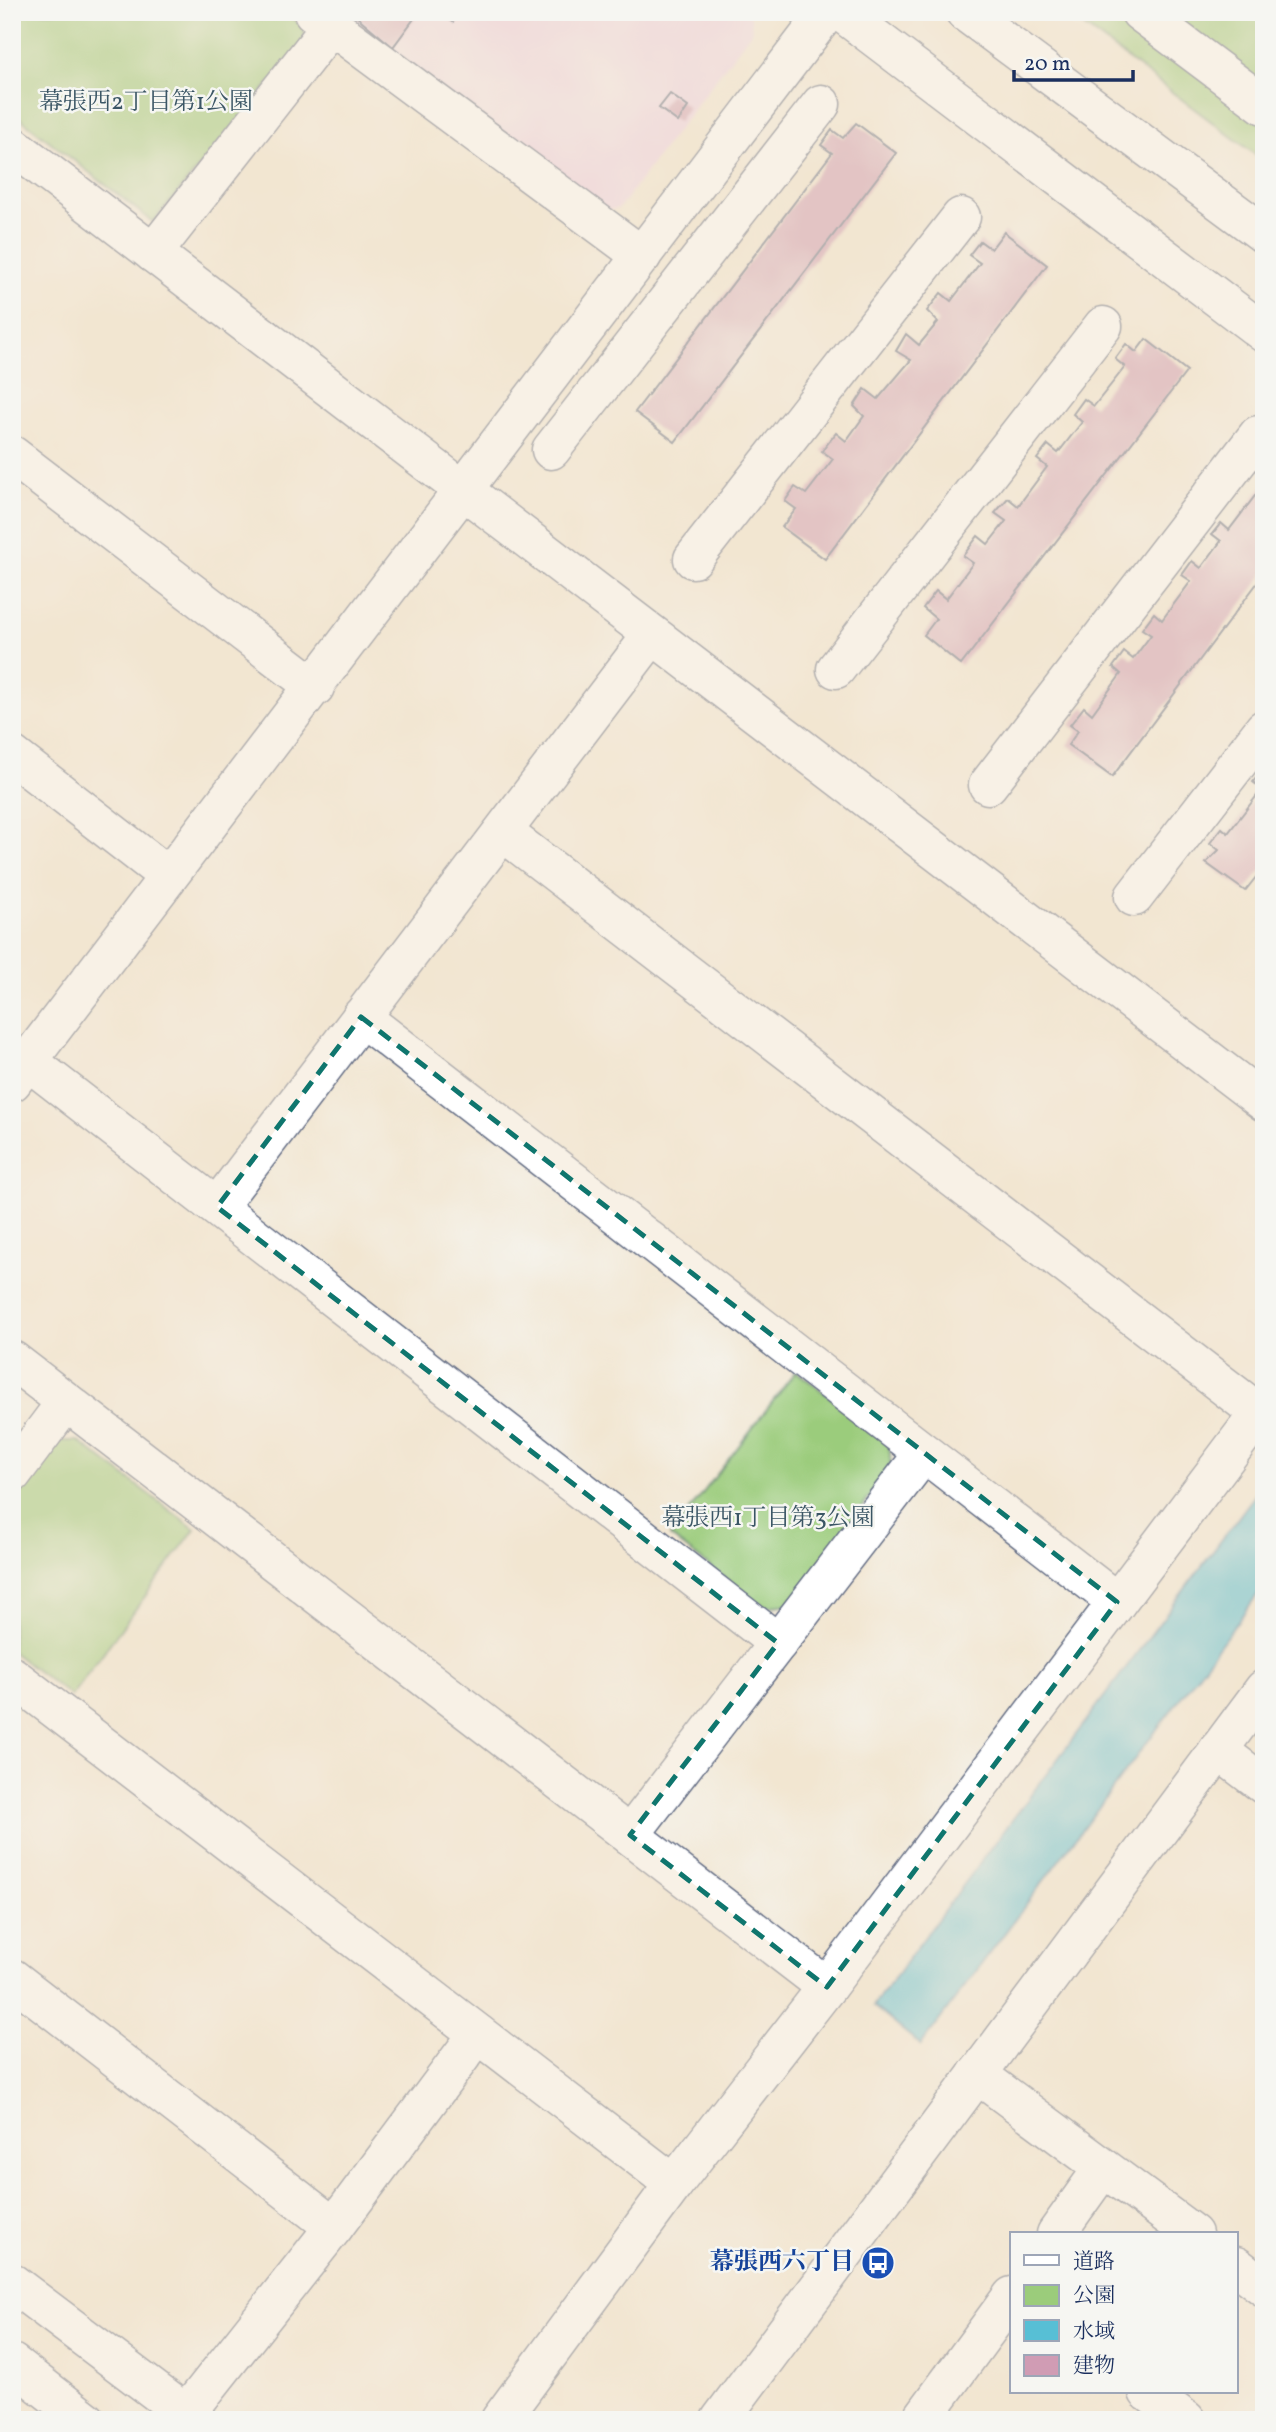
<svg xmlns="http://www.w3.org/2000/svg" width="1276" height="2432" viewBox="0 0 1276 2432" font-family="Vollkorn,'Noto Serif JP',serif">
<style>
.built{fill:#efd0e6}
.green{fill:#9bcc7b;stroke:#5b7e6c;stroke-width:2}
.water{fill:#57bfd5;stroke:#39779a;stroke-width:2}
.building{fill:#d09cb4}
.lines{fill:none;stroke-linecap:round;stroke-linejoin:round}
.minor-casing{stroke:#666f86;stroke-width:41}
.minor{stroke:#fff;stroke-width:38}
.marked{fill:none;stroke:#0f766e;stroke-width:5;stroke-dasharray:14 9;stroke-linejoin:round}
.labels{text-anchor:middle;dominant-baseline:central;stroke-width:5;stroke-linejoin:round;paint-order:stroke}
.park-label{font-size:24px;fill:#3b5665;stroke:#f6f6f2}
.transit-label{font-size:24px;font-weight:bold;fill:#164399;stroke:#f6f6f2;text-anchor:end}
</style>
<rect width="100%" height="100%" fill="#f6f6f2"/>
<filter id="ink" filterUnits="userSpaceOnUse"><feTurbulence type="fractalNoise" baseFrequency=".0143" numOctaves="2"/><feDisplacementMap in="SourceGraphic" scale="14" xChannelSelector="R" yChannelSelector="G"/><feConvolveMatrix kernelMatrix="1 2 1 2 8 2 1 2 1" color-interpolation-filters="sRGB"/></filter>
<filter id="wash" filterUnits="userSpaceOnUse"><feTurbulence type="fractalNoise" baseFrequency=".00686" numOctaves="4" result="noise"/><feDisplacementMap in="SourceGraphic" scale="28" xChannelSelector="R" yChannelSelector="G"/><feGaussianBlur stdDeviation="1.57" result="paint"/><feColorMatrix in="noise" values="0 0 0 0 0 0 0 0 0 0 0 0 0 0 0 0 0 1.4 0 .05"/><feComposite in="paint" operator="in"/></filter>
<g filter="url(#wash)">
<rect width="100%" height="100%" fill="#f2e6d1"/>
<path class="built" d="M 339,12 L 744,12 L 751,17 L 752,31 L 619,208 L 601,212 Z"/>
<g class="green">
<path d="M 12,12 L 285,12 L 304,27 L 305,42 L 153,222 L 12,112 Z"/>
<path d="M 1065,12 L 1264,12 L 1264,161 Z"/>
<path d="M 796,1371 L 889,1442 L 891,1468 L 791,1604 L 762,1607 L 670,1536 Z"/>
<path d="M 61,1441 L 78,1441 L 195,1529 L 71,1696 L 12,1652 L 12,1504 Z"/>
</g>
<path class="water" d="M 1264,1483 L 1264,1586 L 921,2045 L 873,2006 Z"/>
<g id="blocks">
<g class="building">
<path d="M 357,12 L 419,12 L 393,47 L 355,15 Z"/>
<path d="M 439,12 L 460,12 L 453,22 Z"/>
<path d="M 670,94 L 688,107 L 678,122 L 659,108 Z"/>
<path d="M 856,123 L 896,153 L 675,442 L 635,412 L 832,153 L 821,145 L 832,130 L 843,138 Z"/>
<path d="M 1004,232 L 1047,265 L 825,559 L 782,527 L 796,509 L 785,501 L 795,487 L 806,494 L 833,459 L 822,451 L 836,433 L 846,441 L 864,416 L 854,406 L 865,389 L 878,399 L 911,360 L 896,351 L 906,334 L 919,345 L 938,322 L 927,311 L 941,293 L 951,301 L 980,263 L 969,255 L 980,241 L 991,249 Z"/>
<path d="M 1146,339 L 1187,371 L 961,665 L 924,635 L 936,619 L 923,608 L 936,591 L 946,599 L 973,563 L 963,556 L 978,536 L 988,544 L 1006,521 L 995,513 L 1008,498 L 1018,506 L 1047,467 L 1037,459 L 1048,445 L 1058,453 L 1082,422 L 1073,414 L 1084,399 L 1094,406 L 1125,367 L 1115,359 L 1126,344 L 1136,352 Z"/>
<path d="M 1264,484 L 1264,574 L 1112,777 L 1068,745 L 1078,731 L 1070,725 L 1084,707 L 1092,714 L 1121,674 L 1113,667 L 1124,652 L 1133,659 L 1151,635 L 1142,629 L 1154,613 L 1162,620 L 1191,581 L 1182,575 L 1192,561 L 1201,568 L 1221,541 L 1212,534 L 1221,523 L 1229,530 Z"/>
<path d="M 1264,768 L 1264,867 L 1245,891 L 1206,863 L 1219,850 L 1210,843 L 1222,828 L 1228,833 L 1262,789 L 1253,782 Z"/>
</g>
</g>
</g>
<g filter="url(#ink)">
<use href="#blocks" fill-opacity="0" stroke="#666f86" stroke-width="2"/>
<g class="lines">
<defs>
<g id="minor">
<path d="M 313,12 L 642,256"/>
<path d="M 841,12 L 1264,333"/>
<path d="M 965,12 L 1264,234"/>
<path d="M 1140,12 L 1264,105"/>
<path d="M 12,145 L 1264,1102"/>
<path d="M 153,253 L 331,26"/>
<path d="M 551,450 L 821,104"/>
<path d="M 12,455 L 315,687"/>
<path d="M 693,559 L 961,217"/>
<path d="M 836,669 L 1103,326"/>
<path d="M 12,755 L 168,876"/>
<path d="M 988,785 L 1258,435"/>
<path d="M 503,832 L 1259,1413"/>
<path d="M 1134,897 L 1264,729"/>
<path d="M 361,1017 L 1117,1602"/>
<path d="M 28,1061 L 778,1643"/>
<path d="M 12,1082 L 827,12"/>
<path d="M 217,1207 L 652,635"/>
<path d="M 12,1360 L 827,1987"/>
<path d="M 12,1474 L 66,1402"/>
<path d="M 12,1676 L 674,2184"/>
<path d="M 1218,1750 L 1264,1785"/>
<path d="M 630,1835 L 924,1453"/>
<path d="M 12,1978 L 334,2227"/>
<path d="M 977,2074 L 1193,2234"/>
<path d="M 1056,2234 L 1103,2168"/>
<path d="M 1236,2266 L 1264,2287"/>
<path d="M 12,2283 L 194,2420"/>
<path d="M 12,2363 L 86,2420"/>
<path d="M 1148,2392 L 1186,2420"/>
<path d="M 186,2414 L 334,2227 L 478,2034"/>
<path d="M 500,2420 L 674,2184 L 827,1987 L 1264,1407"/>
<path d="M 720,2420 L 1264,1689"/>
<path d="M 921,2420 L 1012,2296"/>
</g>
</defs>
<use href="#minor" class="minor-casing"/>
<use href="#minor" class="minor"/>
</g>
</g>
<path d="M0 0H1276V2432H0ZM 361,1017 L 1117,1602 L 827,1987 L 630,1835 L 778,1643 L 217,1207 Z" fill="#f2e6d1" fill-opacity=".55" fill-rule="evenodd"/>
<path class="marked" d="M 361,1017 L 1117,1602 L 827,1987 L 630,1835 L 778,1643 L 217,1207 Z"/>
<defs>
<symbol id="bus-disc" viewBox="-11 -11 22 22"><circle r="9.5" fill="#1a4fb4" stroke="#f6f6f2"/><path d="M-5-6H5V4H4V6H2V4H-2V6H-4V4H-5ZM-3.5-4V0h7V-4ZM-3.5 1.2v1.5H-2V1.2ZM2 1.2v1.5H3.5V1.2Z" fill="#fff"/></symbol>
</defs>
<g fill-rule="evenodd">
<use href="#bus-disc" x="859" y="2244" width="38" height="38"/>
</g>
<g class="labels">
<g class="park-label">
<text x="146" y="103">幕張西2丁目第1公園</text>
<text x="768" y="1519">幕張西1丁目第3公園</text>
</g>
<g class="transit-label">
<text x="854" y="2263">幕張西六丁目</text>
</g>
</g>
<rect width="1276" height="2432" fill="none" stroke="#f6f6f2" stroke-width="42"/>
<rect x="1010" y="2232" width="228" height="161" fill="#f6f6f2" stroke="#9ea6b7" stroke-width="2"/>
<rect x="1024" y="2255" width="35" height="10" fill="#ffffff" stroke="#9ea6b7" stroke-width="2"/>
<text x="1073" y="2268" font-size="21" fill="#1b2f5e">道路</text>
<rect x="1024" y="2285" width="35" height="21" fill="#9bcc7b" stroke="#9ea6b7" stroke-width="2"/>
<text x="1073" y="2302" font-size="21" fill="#1b2f5e">公園</text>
<rect x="1024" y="2320" width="35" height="21" fill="#57bfd5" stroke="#9ea6b7" stroke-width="2"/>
<text x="1073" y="2338" font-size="21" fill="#1b2f5e">水域</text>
<rect x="1024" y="2355" width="35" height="21" fill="#d09cb4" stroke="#9ea6b7" stroke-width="2"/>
<text x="1073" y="2372" font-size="21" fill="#1b2f5e">建物</text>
<path d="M1014 70v10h119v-10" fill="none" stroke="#1b2f5e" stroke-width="3.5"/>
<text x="1024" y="70" font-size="21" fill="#1b2f5e" stroke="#f6f6f2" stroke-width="5" paint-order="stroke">20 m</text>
</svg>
